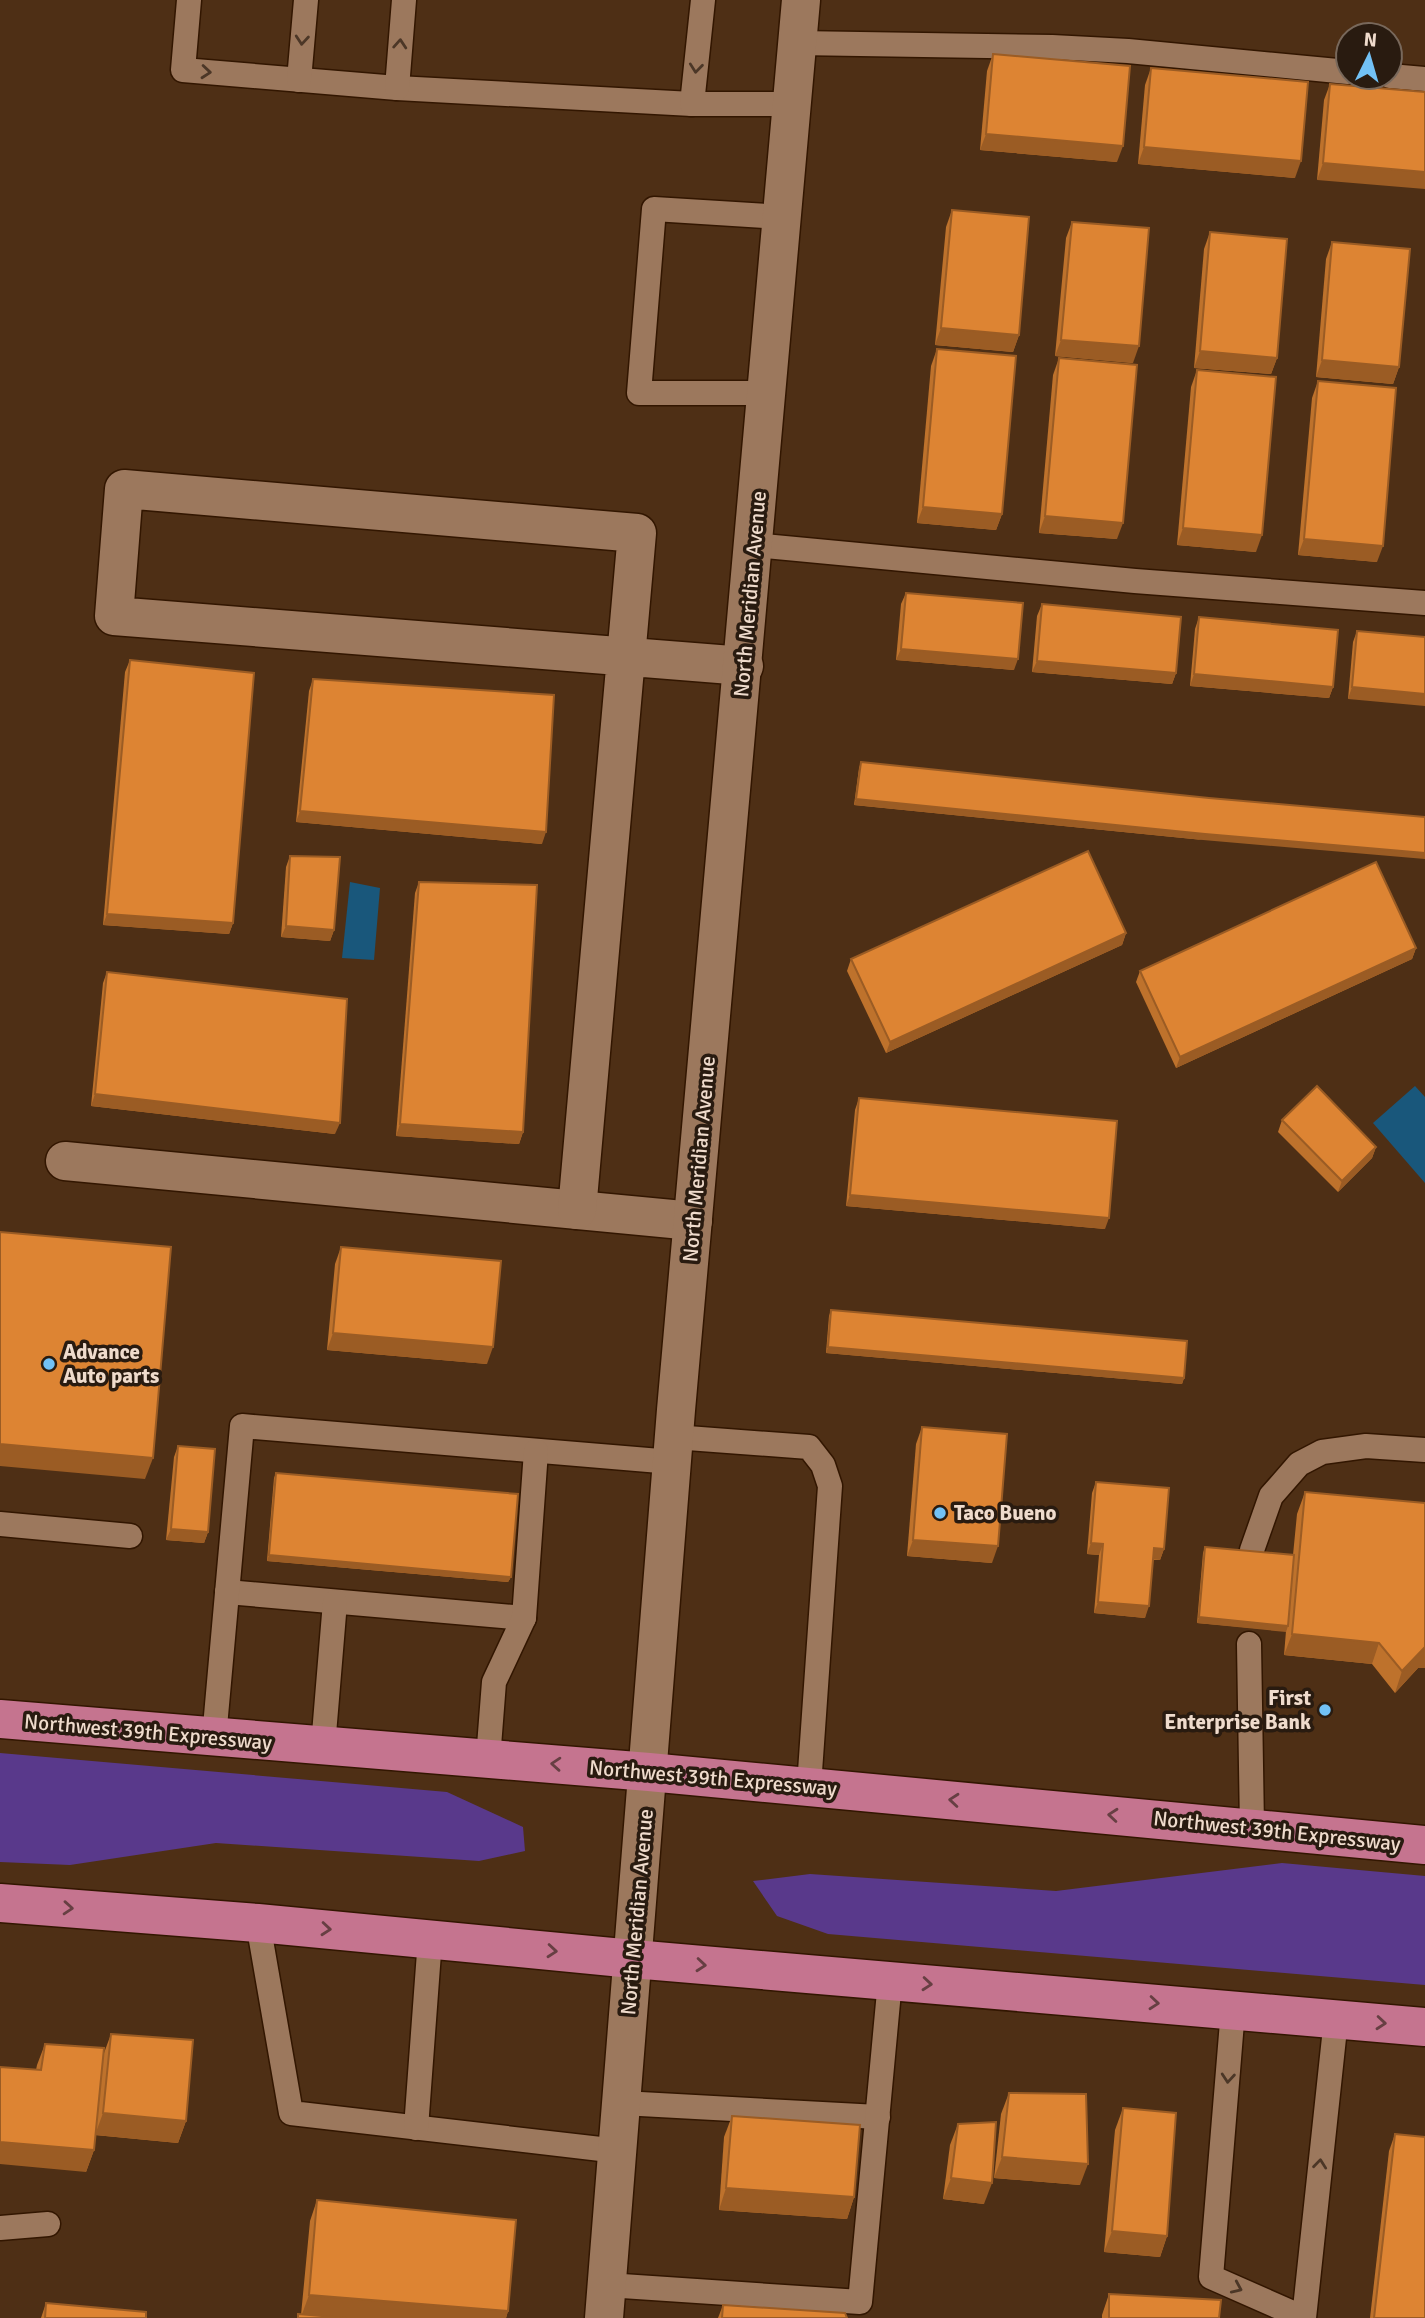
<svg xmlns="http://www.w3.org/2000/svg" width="1425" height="2318" viewBox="0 0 1425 2318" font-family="Signika,sans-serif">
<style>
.green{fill:#59398b}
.water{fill:#19577b}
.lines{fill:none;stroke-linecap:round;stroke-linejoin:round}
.lane-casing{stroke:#321600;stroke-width:27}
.street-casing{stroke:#321600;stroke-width:41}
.secondary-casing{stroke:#321600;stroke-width:41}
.highway-casing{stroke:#321600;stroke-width:41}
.lane{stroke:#9c785d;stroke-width:24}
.street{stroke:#9c785d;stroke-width:38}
.secondary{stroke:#9c785d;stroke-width:38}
.highway{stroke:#c5748f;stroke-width:38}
.wall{fill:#be722c}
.shaded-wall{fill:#9b5c24}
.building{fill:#dd8433;stroke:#9b5c24;stroke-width:2}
.oneway{stroke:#4c3727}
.oneway2{stroke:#673f43}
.poi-dot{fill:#72c1f5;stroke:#291b10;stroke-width:2.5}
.labels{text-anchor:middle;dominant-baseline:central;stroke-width:7;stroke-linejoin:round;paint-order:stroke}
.street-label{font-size:21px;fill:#efdbcc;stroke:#291b10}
.poi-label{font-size:21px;font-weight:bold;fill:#efdbcc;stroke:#291b10;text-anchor:start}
</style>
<rect width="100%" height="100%" fill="#4e2f15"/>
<g class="green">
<path d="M 0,1753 L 447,1792 L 523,1827 L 525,1851 L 479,1861 L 216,1843 L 70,1865 L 0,1862 Z"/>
<path d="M 1282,1863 L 1425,1876 L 1425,1985 L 828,1934 L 777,1916 L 753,1881 L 810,1874 L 1056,1891 Z"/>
</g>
<g class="water">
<path d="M 350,882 L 380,888 L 374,960 L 342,958 Z"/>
<path d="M 1415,1086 L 1425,1097 L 1425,1183 L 1373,1123 Z"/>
</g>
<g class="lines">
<defs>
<g id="lane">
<path d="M 189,0 L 183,70 L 397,88 L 692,104"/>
<path d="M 703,0 L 692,104 L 793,104"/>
<path d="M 797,43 L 1052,47 L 1128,51 L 1348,72"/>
<path d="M 1390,76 L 1425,79"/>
<path d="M 299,80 L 306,0"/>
<path d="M 397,88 L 404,0"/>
<path d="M 767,393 L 639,393 L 654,209 L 782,217"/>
<path d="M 754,545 L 1135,581 L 1425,603"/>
<path d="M 674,1437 L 809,1447 L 823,1465 L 830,1486 L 809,1786"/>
<path d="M 0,1524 L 130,1536"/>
<path d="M 1252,1550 L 1271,1496 L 1299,1464 L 1322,1452 L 1366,1446 L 1425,1450"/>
<path d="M 227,1592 L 524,1618"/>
<path d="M 1249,1644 L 1252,1827"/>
<path d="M 214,1738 L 242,1426 L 672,1462"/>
<path d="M 323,1746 L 335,1602"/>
<path d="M 488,1759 L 494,1682 L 524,1618 L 536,1451"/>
<path d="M 258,1923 L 291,2113 L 618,2151"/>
<path d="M 1233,2010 L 1211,2277 L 1304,2318 L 1336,2019"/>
<path d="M 622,2103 L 878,2117"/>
<path d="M 416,2128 L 430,1939"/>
<path d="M 0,2228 L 48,2224"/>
<path d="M 607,2285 L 860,2302 L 890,1981"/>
</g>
<g id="street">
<path d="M 65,1161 L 693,1221"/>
<path d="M 577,1210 L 637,533 L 124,489 L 114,616 L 744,666"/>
</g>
<path id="secondary" d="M 604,2318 L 676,1410 L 801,0"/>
<g id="highway">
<path d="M 0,1719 L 649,1772 L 1425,1845"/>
<path d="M 0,1903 L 258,1923 L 633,1959 L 1425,2027"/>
</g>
</defs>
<use href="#lane" class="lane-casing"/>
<use href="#street" class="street-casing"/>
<use href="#secondary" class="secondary-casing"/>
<use href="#highway" class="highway-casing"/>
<use href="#lane" class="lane"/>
<use href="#street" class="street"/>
<use href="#secondary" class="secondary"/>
<use href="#highway" class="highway"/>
</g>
<g class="wall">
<path d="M 993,54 L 1117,162 L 980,150 L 987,71 Z"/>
<path d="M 1151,68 L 1295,178 L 1138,164 L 1145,85 Z"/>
<path d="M 1330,84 L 1425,92 L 1317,180 L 1324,100 Z"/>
<path d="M 952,210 L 1019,335 L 1013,352 L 935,345 L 946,227 Z"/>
<path d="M 1072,222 L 1133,363 L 1055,356 L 1066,238 Z"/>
<path d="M 1210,232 L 1277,358 L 1271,374 L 1194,368 L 1204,249 Z"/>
<path d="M 1332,242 L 1399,367 L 1393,384 L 1316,377 L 1326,259 Z"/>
<path d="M 937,349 L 1002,514 L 996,530 L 917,523 L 931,366 Z"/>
<path d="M 1059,358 L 1117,539 L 1039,533 L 1053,375 Z"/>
<path d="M 1197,370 L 1256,552 L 1177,545 L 1191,387 Z"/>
<path d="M 1318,381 L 1377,562 L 1298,555 L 1312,398 Z"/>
<path d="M 906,593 L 1014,670 L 896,660 L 901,604 Z"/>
<path d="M 1042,604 L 1176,673 L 1172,684 L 1032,672 L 1037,616 Z"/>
<path d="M 1199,617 L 1333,687 L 1329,698 L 1190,686 L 1195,629 Z"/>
<path d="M 1357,631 L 1425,637 L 1348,699 L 1353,642 Z"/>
<path d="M 130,660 L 233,923 L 229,934 L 103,925 L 125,672 Z"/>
<path d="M 313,679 L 542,844 L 296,822 L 309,691 Z"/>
<path d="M 861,762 L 1203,840 L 854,805 L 859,768 Z"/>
<path d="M 290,856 L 334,930 L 330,941 L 281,937 L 286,867 Z"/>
<path d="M 419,882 L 523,1132 L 519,1144 L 396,1136 L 415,893 Z"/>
<path d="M 1126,933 L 1122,945 L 886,1053 L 847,971 L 851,959 Z"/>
<path d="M 1416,948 L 1412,959 L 1176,1068 L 1136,982 L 1140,971 Z"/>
<path d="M 107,972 L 335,1134 L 91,1106 L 103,983 Z"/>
<path d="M 859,1098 L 1105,1229 L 846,1206 L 855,1110 Z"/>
<path d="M 1282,1120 L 1376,1147 L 1372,1158 L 1338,1192 L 1278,1132 Z"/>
<path d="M 341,1247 L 487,1364 L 327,1350 L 335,1264 Z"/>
<path d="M 831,1310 L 1184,1378 L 1182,1384 L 826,1353 L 829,1316 Z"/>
<path d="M 922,1427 L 992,1563 L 907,1556 L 916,1444 Z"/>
<path d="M 178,1446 L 208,1532 L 204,1543 L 166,1540 L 174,1457 Z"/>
<path d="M 276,1473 L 511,1577 L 508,1582 L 267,1561 L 274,1478 Z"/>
<path d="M 1096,1482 L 1164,1549 L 1160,1560 L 1153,1560 L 1145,1618 L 1094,1613 L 1099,1555 L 1087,1554 L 1092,1493 Z"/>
<path d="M 1305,1492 L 1425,1503 L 1425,1668 L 1418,1668 L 1395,1693 L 1372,1664 L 1284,1655 L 1286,1631 L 1197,1623 L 1203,1553 L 1205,1547 L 1293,1555 L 1297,1514 Z"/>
<path d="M 111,2034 L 186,2121 L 178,2143 L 95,2135 L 94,2150 L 86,2172 L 36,2070 L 37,2065 L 45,2044 L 104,2053 Z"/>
<path d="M 1009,2093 L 1080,2185 L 994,2178 L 1001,2114 Z"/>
<path d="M 1123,2108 L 1167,2236 L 1160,2257 L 1104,2252 L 1115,2130 Z"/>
<path d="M 732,2116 L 854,2197 L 847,2219 L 719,2210 L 724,2137 Z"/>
<path d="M 958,2124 L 984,2204 L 943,2199 L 950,2145 Z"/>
<path d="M 1395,2134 L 1425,2318 L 1370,2318 L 1389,2151 Z"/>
<path d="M 317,2200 L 508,2311 L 506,2318 L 297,2318 L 298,2314 L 301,2315 L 310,2221 Z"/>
<path d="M 1109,2294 L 1219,2318 L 1102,2318 L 1102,2315 Z"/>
<path d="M 46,2303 L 146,2318 L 41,2318 Z"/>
<path d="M 723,2305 L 847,2318 L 718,2318 Z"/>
</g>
<g class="shaded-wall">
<path d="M 986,134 L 1123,146 L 1117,162 L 980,150 Z"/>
<path d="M 1144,147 L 1301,161 L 1295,178 L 1138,164 Z"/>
<path d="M 1323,163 L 1425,172 L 1425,189 L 1317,180 Z"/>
<path d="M 941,328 L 1019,335 L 1013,352 L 935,345 Z"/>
<path d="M 1061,340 L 1139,346 L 1133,363 L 1055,356 Z"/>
<path d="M 1200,351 L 1277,358 L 1271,374 L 1194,368 Z"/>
<path d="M 1322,360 L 1399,367 L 1393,384 L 1316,377 Z"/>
<path d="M 923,507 L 1002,514 L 996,530 L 917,523 Z"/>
<path d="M 1045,516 L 1123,523 L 1117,539 L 1039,533 Z"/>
<path d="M 1183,528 L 1262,535 L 1256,552 L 1177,545 Z"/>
<path d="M 1304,539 L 1383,546 L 1377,562 L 1298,555 Z"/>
<path d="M 901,649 L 1018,659 L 1014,670 L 896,660 Z"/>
<path d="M 1037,661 L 1176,673 L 1172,684 L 1032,672 Z"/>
<path d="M 1194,674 L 1333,687 L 1329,698 L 1190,686 Z"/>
<path d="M 1352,687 L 1425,694 L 1425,706 L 1348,699 Z"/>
<path d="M 856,799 L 1425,853 L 1425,859 L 1203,840 L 854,805 Z"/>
<path d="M 300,811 L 546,832 L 542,844 L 296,822 Z"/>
<path d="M 107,914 L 233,923 L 229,934 L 103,925 Z"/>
<path d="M 286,926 L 334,930 L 330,941 L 281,937 Z"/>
<path d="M 1126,933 L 1122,945 L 886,1053 L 890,1042 Z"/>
<path d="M 1416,948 L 1412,959 L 1176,1068 L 1180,1057 Z"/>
<path d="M 95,1094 L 340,1123 L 335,1134 L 91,1106 Z"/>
<path d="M 400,1124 L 523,1132 L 519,1144 L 396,1136 Z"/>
<path d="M 1376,1147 L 1372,1158 L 1338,1192 L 1342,1181 Z"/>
<path d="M 850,1195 L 1109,1218 L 1105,1229 L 846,1206 Z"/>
<path d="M 333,1333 L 493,1347 L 487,1364 L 327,1350 Z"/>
<path d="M 828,1347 L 1184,1378 L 1182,1384 L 826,1353 Z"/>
<path d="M 0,1444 L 153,1458 L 145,1479 L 0,1466 Z"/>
<path d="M 171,1529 L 208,1532 L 204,1543 L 166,1540 Z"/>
<path d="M 913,1540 L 998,1546 L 992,1563 L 907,1556 Z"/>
<path d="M 1091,1543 L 1103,1544 L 1099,1555 L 1087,1554 Z"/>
<path d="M 1154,1548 L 1164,1549 L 1160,1560 L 1150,1559 Z"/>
<path d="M 269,1555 L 511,1577 L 508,1582 L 267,1561 Z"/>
<path d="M 1098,1602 L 1149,1606 L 1145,1618 L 1094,1613 Z"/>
<path d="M 1199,1617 L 1288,1626 L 1286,1632 L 1197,1623 Z"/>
<path d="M 1292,1634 L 1379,1643 L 1372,1664 L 1284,1655 Z"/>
<path d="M 1425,1647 L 1425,1668 L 1418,1668 L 1395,1693 L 1402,1671 Z"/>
<path d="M 103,2113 L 186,2121 L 178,2143 L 95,2135 Z"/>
<path d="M 0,2142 L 94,2150 L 86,2172 L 0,2164 Z"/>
<path d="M 1002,2157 L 1088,2164 L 1080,2185 L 994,2178 Z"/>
<path d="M 951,2178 L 992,2183 L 984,2204 L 943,2199 Z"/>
<path d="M 726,2188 L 854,2197 L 847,2219 L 719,2210 Z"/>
<path d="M 1112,2231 L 1167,2236 L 1160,2257 L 1104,2252 Z"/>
<path d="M 309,2295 L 508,2311 L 506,2318 L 319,2318 L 301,2317 Z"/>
</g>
<g class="building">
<path d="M 993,54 L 1130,66 L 1123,146 L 986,134 Z"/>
<path d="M 1151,68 L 1308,82 L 1301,161 L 1144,147 Z"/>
<path d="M 1330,84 L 1425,92 L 1425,172 L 1323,163 Z"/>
<path d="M 952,210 L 1029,217 L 1019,335 L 941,328 Z"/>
<path d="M 1072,222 L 1149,228 L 1139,346 L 1061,340 Z"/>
<path d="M 1210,232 L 1287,239 L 1277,358 L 1200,351 Z"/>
<path d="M 1332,242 L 1410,249 L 1399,367 L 1322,360 Z"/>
<path d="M 937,349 L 1016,356 L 1002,514 L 923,507 Z"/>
<path d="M 1059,358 L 1137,365 L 1123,523 L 1045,516 Z"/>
<path d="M 1197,370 L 1276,377 L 1262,535 L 1183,528 Z"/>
<path d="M 1318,381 L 1396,388 L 1383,546 L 1304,539 Z"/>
<path d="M 906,593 L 1023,603 L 1018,659 L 901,649 Z"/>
<path d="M 1042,604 L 1181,617 L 1176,673 L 1037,661 Z"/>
<path d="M 1199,617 L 1338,630 L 1333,687 L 1194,674 Z"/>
<path d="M 1357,631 L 1425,637 L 1425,694 L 1352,687 Z"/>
<path d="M 130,660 L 254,673 L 233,923 L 107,914 Z"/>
<path d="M 313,679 L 554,695 L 546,832 L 300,811 Z"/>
<path d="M 861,762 L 1209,798 L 1425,817 L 1425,853 L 1205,834 L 856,799 Z"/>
<path d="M 1088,851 L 1126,933 L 890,1042 L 851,959 Z"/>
<path d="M 290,856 L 340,857 L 334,930 L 286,926 Z"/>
<path d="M 1376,862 L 1416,948 L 1180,1057 L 1140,971 Z"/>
<path d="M 419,882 L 537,885 L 523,1132 L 400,1124 Z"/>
<path d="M 107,972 L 347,999 L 340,1123 L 95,1094 Z"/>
<path d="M 1317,1086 L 1376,1147 L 1342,1181 L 1282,1120 Z"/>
<path d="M 859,1098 L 1117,1121 L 1109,1218 L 850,1195 Z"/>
<path d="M 0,1232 L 171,1247 L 153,1458 L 0,1444 Z"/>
<path d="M 341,1247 L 501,1261 L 493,1347 L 333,1333 Z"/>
<path d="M 831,1310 L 1187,1341 L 1184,1378 L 828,1347 Z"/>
<path d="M 922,1427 L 1007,1434 L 998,1546 L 913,1540 Z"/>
<path d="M 178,1446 L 215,1449 L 208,1532 L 171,1529 Z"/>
<path d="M 276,1473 L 518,1494 L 511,1577 L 269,1555 Z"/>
<path d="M 1096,1482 L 1169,1488 L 1164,1549 L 1154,1548 L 1149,1606 L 1098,1602 L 1103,1544 L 1091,1543 Z"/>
<path d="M 1305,1492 L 1425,1503 L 1425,1647 L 1402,1671 L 1379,1643 L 1292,1634 Z"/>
<path d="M 1205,1547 L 1294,1555 L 1288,1626 L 1199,1617 Z"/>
<path d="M 111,2034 L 193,2040 L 186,2121 L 103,2113 Z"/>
<path d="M 45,2044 L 104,2048 L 94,2150 L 0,2142 L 0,2067 L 41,2070 Z"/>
<path d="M 1009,2093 L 1086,2094 L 1088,2164 L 1002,2157 Z"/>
<path d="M 1123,2108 L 1176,2113 L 1167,2236 L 1112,2231 Z"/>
<path d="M 732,2116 L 860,2125 L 854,2197 L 726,2188 Z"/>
<path d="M 996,2122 L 992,2183 L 951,2178 L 958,2124 Z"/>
<path d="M 1395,2134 L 1425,2137 L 1425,2318 L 1374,2318 Z"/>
<path d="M 317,2200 L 516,2220 L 508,2311 L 309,2295 Z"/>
<path d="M 1109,2294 L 1221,2300 L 1219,2318 L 1109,2318 Z"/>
<path d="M 46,2303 L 146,2312 L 146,2318 L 45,2318 Z"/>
<path d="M 723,2305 L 845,2313 L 847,2318 L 722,2318 Z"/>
<path d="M 298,2314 L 346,2318 L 298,2318 Z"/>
</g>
<defs><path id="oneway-chevron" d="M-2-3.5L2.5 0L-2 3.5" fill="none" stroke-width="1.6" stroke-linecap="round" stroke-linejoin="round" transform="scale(1.75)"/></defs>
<g class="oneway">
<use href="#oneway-chevron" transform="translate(302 40) rotate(95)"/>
<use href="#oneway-chevron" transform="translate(400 44) rotate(-86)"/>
<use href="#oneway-chevron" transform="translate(696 68) rotate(96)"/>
<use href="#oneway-chevron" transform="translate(206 72) rotate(5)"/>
<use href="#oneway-chevron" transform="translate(1228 2078) rotate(95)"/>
<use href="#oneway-chevron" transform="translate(1320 2164) rotate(-84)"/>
<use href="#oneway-chevron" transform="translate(1237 2288) rotate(24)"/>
</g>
<g class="oneway2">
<use href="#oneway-chevron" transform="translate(556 1764) rotate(-176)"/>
<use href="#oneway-chevron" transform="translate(954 1800) rotate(-175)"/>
<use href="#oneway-chevron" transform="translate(1113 1815) rotate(-175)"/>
<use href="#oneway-chevron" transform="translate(68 1908) rotate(4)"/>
<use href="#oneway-chevron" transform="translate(326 1929) rotate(5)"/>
<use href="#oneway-chevron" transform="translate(552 1951) rotate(5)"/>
<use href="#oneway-chevron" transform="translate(701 1965) rotate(5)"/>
<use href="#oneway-chevron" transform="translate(927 1984) rotate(5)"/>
<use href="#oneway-chevron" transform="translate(1154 2003) rotate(5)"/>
<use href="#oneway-chevron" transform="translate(1381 2023) rotate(5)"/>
</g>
<g class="poi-dot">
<circle cx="49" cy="1364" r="7"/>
<circle cx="940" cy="1513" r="7"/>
<circle cx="1325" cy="1710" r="7"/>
</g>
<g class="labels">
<g class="street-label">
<text transform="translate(750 594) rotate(-85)">North Meridian Avenue</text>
<text transform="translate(699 1159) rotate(-85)">North Meridian Avenue</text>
<text transform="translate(148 1732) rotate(5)">Northwest 39th Expressway</text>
<text transform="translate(713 1778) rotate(5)">Northwest 39th Expressway</text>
<text transform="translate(1277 1831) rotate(6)">Northwest 39th Expressway</text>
<text transform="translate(637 1912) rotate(-85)">North Meridian Avenue</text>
</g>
<g class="poi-label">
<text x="63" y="1352">Advance<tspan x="63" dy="24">Auto parts</tspan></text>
<text x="954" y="1513">Taco Bueno</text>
<text x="1311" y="1698" text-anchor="end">First<tspan x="1311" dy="24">Enterprise Bank</tspan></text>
</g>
</g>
<g transform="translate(1369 56) rotate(5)"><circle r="33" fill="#291b10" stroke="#78685b" stroke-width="2"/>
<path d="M0-5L12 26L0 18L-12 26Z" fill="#72c1f5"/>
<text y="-10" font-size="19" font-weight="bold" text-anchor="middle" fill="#efdbcc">N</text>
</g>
</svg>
